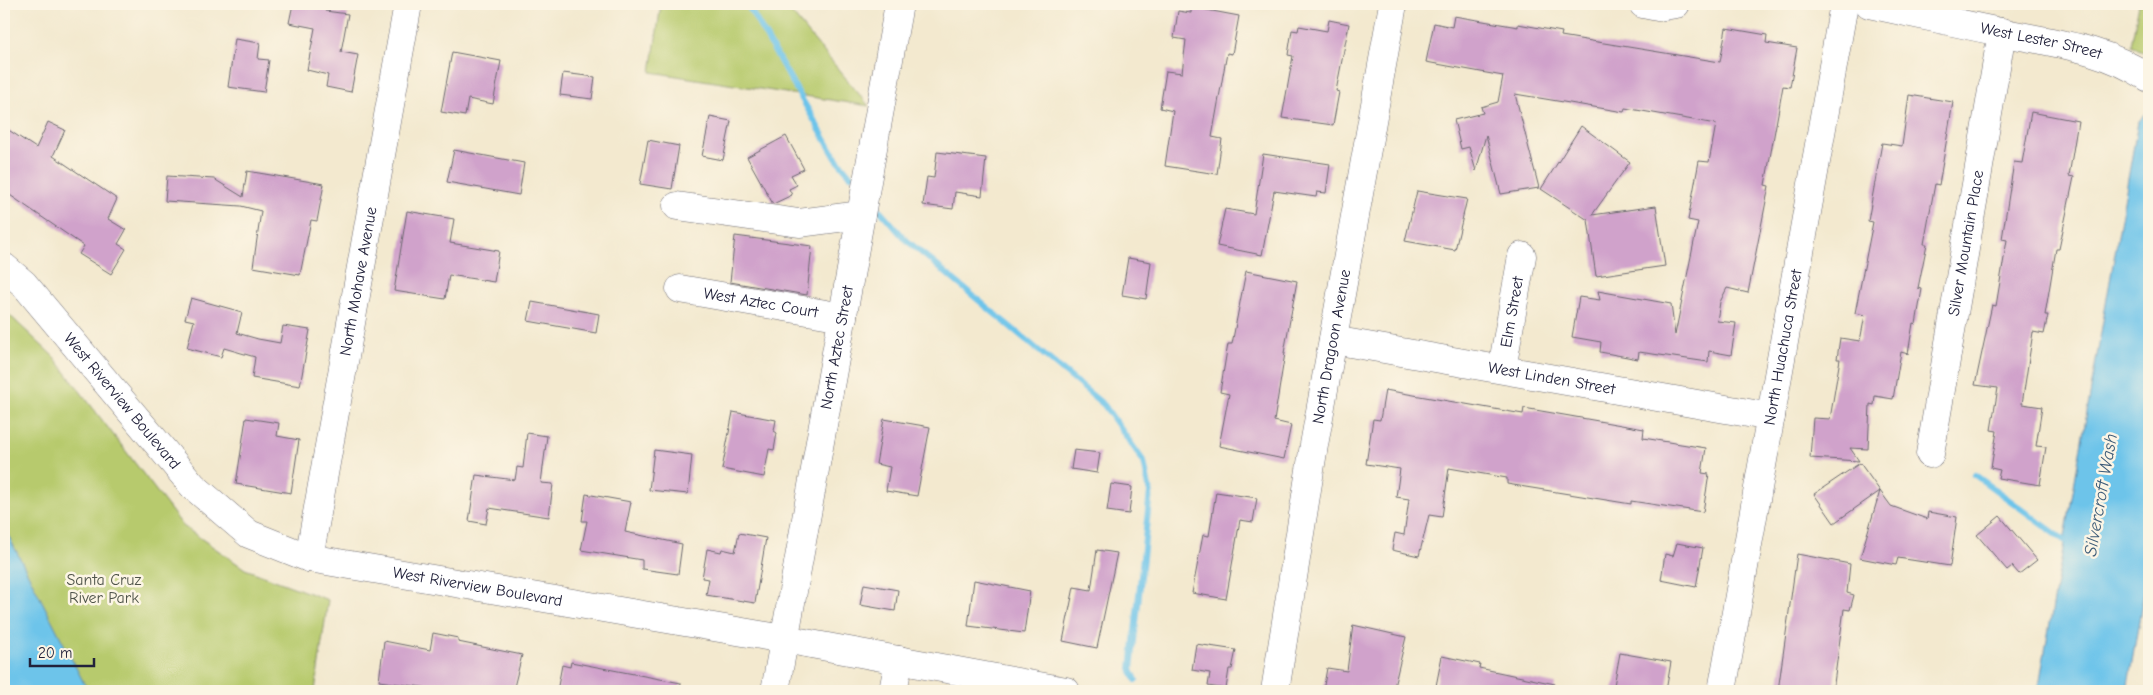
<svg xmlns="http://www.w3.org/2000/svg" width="2153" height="695" viewBox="0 0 2153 695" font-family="'Comic Neue',sans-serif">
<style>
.green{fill:#b7ca6d;stroke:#6c7654}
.water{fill:#6dc4ea;stroke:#487392}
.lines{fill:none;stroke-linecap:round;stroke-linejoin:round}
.stream{stroke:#6dc4ea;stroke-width:6}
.building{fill:#d0a2cb}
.minor-casing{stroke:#6b686f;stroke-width:29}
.minor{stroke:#fff;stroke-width:28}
.labels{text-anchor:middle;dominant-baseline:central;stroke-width:5;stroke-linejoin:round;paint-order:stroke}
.street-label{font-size:16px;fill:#22223b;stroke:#fcf5e5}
.park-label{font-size:16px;fill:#4f544a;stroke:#fcf5e5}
.water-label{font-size:18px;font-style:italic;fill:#3c5b78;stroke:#fcf5e5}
</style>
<rect width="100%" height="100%" fill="#fcf5e5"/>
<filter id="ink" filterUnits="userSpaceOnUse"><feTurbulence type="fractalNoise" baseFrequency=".02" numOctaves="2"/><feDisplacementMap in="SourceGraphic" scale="10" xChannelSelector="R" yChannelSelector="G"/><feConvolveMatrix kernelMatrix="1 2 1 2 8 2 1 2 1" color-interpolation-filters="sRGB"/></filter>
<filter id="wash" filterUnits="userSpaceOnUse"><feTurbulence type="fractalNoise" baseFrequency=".0096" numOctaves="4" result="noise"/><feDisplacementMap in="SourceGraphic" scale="20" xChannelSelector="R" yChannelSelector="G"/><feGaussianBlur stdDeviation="1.12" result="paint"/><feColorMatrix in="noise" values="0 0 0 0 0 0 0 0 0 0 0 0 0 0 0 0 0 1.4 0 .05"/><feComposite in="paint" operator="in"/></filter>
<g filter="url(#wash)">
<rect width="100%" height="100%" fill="#f3e9cf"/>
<g class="green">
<path d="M 661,4 L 784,4 L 869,106 L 651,72 Z"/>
<path d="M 2139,4 L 2149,4 L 2149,55 L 2131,45 Z"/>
<path d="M 4,310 L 54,357 L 183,526 L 245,569 L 328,600 L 315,691 L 4,691 Z"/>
</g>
<g class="water">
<path d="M 2149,110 L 2149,562 L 2127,691 L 2038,691 L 2138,122 Z"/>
<path d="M 4,527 L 88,691 L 4,691 Z"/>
</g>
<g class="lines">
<g class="stream">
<path d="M 747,4 L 836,158 L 851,176"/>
<path d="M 878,208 L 905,239 L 1104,405 L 1144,462 L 1150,492 L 1131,669 L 1136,680"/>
<path d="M 1975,475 L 2071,545"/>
</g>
</g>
<g id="blocks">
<g class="building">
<path d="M 293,4 L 327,4 L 325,11 L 348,14 L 341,52 L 358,55 L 351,92 L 326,87 L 328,75 L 307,70 L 315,28 L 289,23 Z"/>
<path d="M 1191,7 L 1239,16 L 1232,54 L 1227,53 L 1212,137 L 1222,139 L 1217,174 L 1165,166 L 1173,111 L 1160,108 L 1166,71 L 1182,73 L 1186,40 L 1174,38 L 1178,11 L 1191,13 Z"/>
<path d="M 1454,16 L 1518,27 L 1518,24 L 1562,32 L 1561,36 L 1720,62 L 1726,28 L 1767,35 L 1766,43 L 1797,48 L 1790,87 L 1783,86 L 1765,185 L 1769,186 L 1748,293 L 1727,288 L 1720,302 L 1717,321 L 1736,323 L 1731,355 L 1709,351 L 1708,362 L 1639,352 L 1638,359 L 1600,352 L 1601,342 L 1572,337 L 1579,297 L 1600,300 L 1598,291 L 1671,304 L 1675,335 L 1698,222 L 1688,220 L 1699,161 L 1709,162 L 1716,124 L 1625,108 L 1624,112 L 1515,94 L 1539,188 L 1501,194 L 1486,135 L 1476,171 L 1469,147 L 1461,149 L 1454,120 L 1483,113 L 1481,107 L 1498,102 L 1503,76 L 1426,62 L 1434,23 L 1452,27 Z"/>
<path d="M 1329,20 L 1349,24 L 1336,91 L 1339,92 L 1333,125 L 1282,118 L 1293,56 L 1288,55 L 1292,30 L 1298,31 L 1299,26 L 1327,31 Z"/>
<path d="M 235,39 L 260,43 L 258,59 L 269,60 L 264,92 L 228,87 Z"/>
<path d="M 452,52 L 501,61 L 493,104 L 468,99 L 465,116 L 441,112 Z"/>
<path d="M 563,73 L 595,77 L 592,99 L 560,95 Z"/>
<path d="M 1909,95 L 1953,102 L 1939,185 L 1935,184 L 1924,244 L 1927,244 L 1918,288 L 1922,289 L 1916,324 L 1913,323 L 1908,354 L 1901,352 L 1893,399 L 1875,396 L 1874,405 L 1870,404 L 1868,449 L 1850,448 L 1859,461 L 1810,458 L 1813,418 L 1830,419 L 1840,359 L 1837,359 L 1840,338 L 1860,341 L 1865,315 L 1855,313 L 1873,222 L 1868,221 L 1882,143 L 1902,146 Z"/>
<path d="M 2031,112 L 2078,121 L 2069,176 L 2074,177 L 2059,249 L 2056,249 L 2045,315 L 2048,315 L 2044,334 L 2033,332 L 2022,404 L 2042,407 L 2036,446 L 2046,447 L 2040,485 L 1998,478 L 2000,470 L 1991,468 L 1997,431 L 1991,430 L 1998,388 L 1975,385 L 1992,305 L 1996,306 L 2007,240 L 2002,239 L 2014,162 L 2022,163 Z"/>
<path d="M 710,117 L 731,121 L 723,160 L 702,156 Z"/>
<path d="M 48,122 L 65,130 L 53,156 L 117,199 L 108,219 L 126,230 L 118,244 L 126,249 L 111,274 L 79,254 L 84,246 L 4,191 L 4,127 L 36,148 Z"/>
<path d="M 1581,126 L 1630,162 L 1592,215 L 1656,206 L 1665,266 L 1596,276 L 1588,220 L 1541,189 Z"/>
<path d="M 786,136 L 804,169 L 791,175 L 797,185 L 789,189 L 792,195 L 773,204 L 747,157 Z"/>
<path d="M 648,140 L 679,146 L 672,189 L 640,184 Z"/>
<path d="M 454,150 L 524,163 L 519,195 L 447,182 Z"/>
<path d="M 937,152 L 986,158 L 982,196 L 955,192 L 953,209 L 923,205 L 927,177 L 934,178 Z"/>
<path d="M 1263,154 L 1330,164 L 1326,193 L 1317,192 L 1316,197 L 1274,191 L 1262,255 L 1217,246 L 1225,209 L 1254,214 Z"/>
<path d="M 247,171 L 324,184 L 317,221 L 311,220 L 300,275 L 253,267 L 261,211 L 241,206 L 165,201 L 167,176 L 214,179 L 243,197 Z"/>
<path d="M 1417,191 L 1467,199 L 1455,250 L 1405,241 Z"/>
<path d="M 407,211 L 454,219 L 450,243 L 499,251 L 494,282 L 449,275 L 445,299 L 394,291 Z"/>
<path d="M 735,236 L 812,246 L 807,295 L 730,282 Z"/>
<path d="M 1128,258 L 1151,262 L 1146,299 L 1122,295 Z"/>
<path d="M 1246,271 L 1297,281 L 1284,353 L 1285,353 L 1274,421 L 1291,425 L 1284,459 L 1219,446 L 1229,394 L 1220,392 L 1228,344 L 1232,344 Z"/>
<path d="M 191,298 L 242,312 L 237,333 L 258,339 L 280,343 L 283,326 L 310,330 L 300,386 L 252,378 L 255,357 L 224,348 L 221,357 L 187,348 L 194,321 L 185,319 Z"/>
<path d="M 532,302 L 599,314 L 596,333 L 528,321 Z"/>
<path d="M 1385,390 L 1523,414 L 1524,408 L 1644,429 L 1643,438 L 1706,448 L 1702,473 L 1709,474 L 1703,512 L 1631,501 L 1631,504 L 1507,484 L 1507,478 L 1449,468 L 1442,517 L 1429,515 L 1419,556 L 1392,550 L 1395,533 L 1404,535 L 1409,499 L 1396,497 L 1400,469 L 1366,464 L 1373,419 L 1380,420 Z"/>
<path d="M 733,412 L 776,420 L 774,431 L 777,433 L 774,450 L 769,449 L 764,477 L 722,469 Z"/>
<path d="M 246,418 L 279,423 L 277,436 L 299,440 L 291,493 L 236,484 Z"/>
<path d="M 884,419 L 930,427 L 917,496 L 886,491 L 890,467 L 876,464 Z"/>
<path d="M 527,433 L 547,436 L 541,483 L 553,484 L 549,517 L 489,508 L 486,524 L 469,521 L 476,475 L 515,480 L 517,467 L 523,468 Z"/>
<path d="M 654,450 L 692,455 L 688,494 L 649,490 Z"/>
<path d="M 1074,450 L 1100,453 L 1097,473 L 1071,469 Z"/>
<path d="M 1860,463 L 1880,491 L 1834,523 L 1814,494 Z"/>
<path d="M 1111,484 L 1132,487 L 1129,514 L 1107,511 Z"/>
<path d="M 1880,491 L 1891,506 L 1927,519 L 1928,512 L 1957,517 L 1950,566 L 1898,558 L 1896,565 L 1860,558 Z"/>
<path d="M 1216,492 L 1257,498 L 1253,522 L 1240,520 L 1226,599 L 1192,593 L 1203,535 L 1209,536 Z"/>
<path d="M 586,494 L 631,502 L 625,532 L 682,544 L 678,574 L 642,569 L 642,560 L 581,550 L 587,521 L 582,521 Z"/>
<path d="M 2000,516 L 2037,560 L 2019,574 L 2012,566 L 2007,570 L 1977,535 Z"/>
<path d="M 739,533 L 766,538 L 755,603 L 706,595 L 709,579 L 702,578 L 707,549 L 721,552 L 722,549 L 735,552 Z"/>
<path d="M 1677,543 L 1703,548 L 1696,587 L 1661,580 L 1665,554 L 1673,556 Z"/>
<path d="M 1097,550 L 1117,553 L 1097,648 L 1063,641 L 1074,587 L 1091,590 Z"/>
<path d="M 1797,554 L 1850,564 L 1847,593 L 1854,595 L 1850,610 L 1844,609 L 1833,691 L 1778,691 Z"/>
<path d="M 974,580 L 1030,591 L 1024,633 L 968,626 Z"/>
<path d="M 864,584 L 898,590 L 895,611 L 860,605 Z"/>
<path d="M 1353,625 L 1406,637 L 1393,691 L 1323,691 L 1327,668 L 1347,671 Z"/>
<path d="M 433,633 L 458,638 L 458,642 L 522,655 L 513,691 L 451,691 L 379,681 L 384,641 L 430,650 Z"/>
<path d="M 1196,644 L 1236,650 L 1232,669 L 1229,669 L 1226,689 L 1208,686 L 1210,673 L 1192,670 Z"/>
<path d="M 1620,653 L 1671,662 L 1666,691 L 1613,691 Z"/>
<path d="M 1442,656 L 1480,664 L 1479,668 L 1555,684 L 1554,691 L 1435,691 Z"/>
<path d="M 571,662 L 681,683 L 680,691 L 557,691 L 562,665 L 570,667 Z"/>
</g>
</g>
</g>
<g filter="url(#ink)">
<use href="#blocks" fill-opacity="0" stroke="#6b686f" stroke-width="1"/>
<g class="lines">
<defs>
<g id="minor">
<path d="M 1643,4 L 1658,7 L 1676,4"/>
<path id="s1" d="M 1869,4 C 1912,13 1956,23 2000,32 C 2053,43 2103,47 2149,78"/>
<path d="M 677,206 L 799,223 L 861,215"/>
<path id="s2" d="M 4,267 L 24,284 L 193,486 L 249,534 L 309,558 L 784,639 L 1066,691"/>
<path id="s3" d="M 680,289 L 843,317"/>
<path id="s4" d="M 1333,340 L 1771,417"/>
<path id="s5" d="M 1502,369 L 1522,256"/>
<path id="s6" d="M 1930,454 L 2002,32"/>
<path id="s7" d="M 309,558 L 408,4"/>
<path id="s8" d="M 775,691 L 899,4"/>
<path d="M 893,691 L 899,660"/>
<path id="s9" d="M 1275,691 L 1314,445 L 1393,4"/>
<path id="s10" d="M 1722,691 L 1844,4"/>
</g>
</defs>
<use href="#minor" class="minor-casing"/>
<use href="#minor" class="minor"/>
</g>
</g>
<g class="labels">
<g class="street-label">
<text stroke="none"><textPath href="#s1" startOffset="176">West Lester Street</textPath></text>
<text stroke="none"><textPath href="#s6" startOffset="214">Silver Mountain Place</textPath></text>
<text stroke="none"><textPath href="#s7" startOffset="281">North Mohave Avenue</textPath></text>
<text stroke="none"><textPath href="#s3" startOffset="82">West Aztec Court</textPath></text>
<text stroke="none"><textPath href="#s5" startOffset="58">Elm Street</textPath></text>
<text stroke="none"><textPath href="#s9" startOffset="349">North Dragoon Avenue</textPath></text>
<text stroke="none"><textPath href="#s8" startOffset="349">North Aztec Street</textPath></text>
<text stroke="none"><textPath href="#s10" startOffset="349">North Huachuca Street</textPath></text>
<text stroke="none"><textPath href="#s4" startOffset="222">West Linden Street</textPath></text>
<text stroke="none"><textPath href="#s2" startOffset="179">West Riverview Boulevard</textPath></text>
<text stroke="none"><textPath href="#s2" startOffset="599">West Riverview Boulevard</textPath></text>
</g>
<g class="park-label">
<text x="104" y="580">Santa Cruz<tspan x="104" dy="18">River Park</tspan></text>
</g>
<g class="water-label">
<text transform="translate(2101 495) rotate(-80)">Silvercroft Wash</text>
</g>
</g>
<rect width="2153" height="695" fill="none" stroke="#fcf5e5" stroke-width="20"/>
<path d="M30 658v8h64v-8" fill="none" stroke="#22223b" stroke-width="2.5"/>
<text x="38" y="658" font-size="15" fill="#22223b" stroke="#fcf5e5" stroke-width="4" paint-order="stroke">20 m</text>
</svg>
